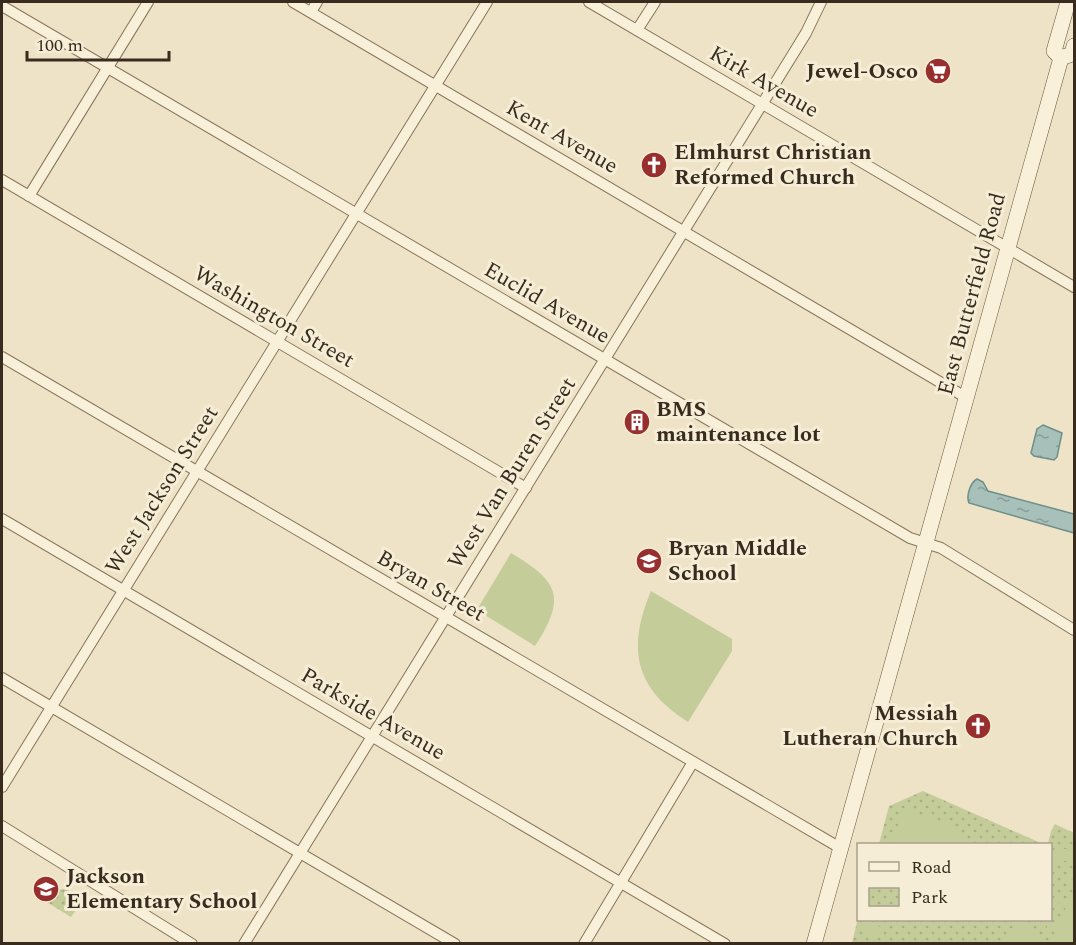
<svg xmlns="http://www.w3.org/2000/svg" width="1076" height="945" viewBox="0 0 1076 945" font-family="Spectral,serif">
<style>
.park{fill:url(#park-dots)}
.pitch{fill:#c4cc9a}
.water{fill:url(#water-ripples);stroke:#6e8f88;stroke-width:1.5}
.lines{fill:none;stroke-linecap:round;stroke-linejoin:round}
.street-casing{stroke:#88755c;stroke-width:12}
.secondary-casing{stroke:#6a563f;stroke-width:16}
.street{stroke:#f8f0d9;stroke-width:10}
.secondary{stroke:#f8f0d9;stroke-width:15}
.labels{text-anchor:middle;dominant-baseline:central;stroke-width:6;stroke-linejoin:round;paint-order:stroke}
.poi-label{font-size:22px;font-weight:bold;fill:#392c1f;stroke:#f5edd5;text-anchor:start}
.street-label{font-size:22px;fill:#392c1f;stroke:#f5edd5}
</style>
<defs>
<pattern id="park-dots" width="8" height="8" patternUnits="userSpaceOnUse" patternTransform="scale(1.5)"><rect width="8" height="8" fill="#c4cc9a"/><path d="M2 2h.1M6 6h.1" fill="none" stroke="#a9af84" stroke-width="1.8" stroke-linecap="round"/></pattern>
<pattern id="water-ripples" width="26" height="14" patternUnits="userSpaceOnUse" patternTransform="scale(1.5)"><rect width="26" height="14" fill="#a7c1ba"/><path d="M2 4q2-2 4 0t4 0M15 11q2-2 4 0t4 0" fill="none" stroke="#899d97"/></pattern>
</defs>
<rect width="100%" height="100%" fill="#eee3c6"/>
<g class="park">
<path d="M 923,791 L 1043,844 L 879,844 L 889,806 Z"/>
<path d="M 1055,824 L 1074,833 L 1074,943 L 894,944 L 889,942 L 888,944 L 852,943 L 858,918 L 1050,920 L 1050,844 L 1048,844 L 1051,831 Z"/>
<path d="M 66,889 L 83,900 L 71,917 L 45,901 L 53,890 Z"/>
</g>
<g class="pitch">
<path d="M 511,553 C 560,582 566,598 535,646 L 480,612 L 478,608 Z"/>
<path d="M 651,591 L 732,639 L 732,651 L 688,722 C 634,688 627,648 651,591 Z"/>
<path d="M 909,811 L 958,828 L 962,834 L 965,844 L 890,844 L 902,815 Z"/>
<path d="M 1060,849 L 1074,849 L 1074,861 L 1064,861 L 1051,864 L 1051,852 Z"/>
<path d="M 1072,873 L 1074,874 L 1048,930 L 1046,929 Z"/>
<path d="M 1074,889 L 1074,943 L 1050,943 Z"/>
<path d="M 1013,920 L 1025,920 L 1032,933 L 1043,943 L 1012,943 L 1006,941 L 1011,929 L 1018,932 Z"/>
<path d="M 865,923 L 885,928 L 882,938 L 862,933 Z"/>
</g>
<g class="water">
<path d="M 1043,425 L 1062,433 L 1057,457 L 1054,460 L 1034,456 L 1031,453 L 1037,429 Z"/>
<path d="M 977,479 L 983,482 L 988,491 L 1074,514 L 1074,533 L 969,503 C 966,496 970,483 977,479 Z"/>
</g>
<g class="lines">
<defs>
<g id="street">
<path d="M 293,2 L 967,398"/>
<path d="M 589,2 L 1074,287"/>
<path d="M 2,6 L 910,538 L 941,548 L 1074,630"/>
<path d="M 311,12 L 317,2"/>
<path d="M 637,30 L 655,2"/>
<path d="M 2,180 L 526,488"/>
<path d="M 29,196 L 148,2"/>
<path d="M 2,357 L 842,849"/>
<path d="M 2,519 L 725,944"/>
<path d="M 2,678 L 455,944"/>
<path d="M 2,787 L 487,2"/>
<path d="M 2,826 L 192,944"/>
<path d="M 244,944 L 806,33 L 821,2"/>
<path d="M 584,944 L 693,762"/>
</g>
<g id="secondary">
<path d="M 1061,58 L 1054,51 L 1068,2"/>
<path d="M 1061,58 L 1072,54 L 1074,46"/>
<path d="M 814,944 L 1061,58"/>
</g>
</defs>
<use href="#street" class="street-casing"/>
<use href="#secondary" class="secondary-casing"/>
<use href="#street" class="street"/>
<use href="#secondary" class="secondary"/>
</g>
<defs>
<symbol id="supermarket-disc" viewBox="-11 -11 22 22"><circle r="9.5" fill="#962f2d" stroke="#f5edd5"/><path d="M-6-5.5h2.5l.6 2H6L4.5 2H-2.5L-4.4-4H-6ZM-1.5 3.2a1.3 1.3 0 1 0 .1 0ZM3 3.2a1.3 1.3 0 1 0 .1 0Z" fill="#fff"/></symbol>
<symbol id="church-disc" viewBox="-11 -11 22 22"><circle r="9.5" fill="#962f2d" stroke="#f5edd5"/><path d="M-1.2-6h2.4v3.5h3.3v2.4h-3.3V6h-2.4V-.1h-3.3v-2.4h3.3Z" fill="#fff"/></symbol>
<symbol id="building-disc" viewBox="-11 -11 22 22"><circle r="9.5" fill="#962f2d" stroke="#f5edd5"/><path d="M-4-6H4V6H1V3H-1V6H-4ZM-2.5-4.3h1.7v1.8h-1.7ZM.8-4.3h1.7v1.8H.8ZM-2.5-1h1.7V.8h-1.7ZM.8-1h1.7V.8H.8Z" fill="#fff"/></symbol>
<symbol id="school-disc" viewBox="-11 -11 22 22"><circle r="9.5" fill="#962f2d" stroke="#f5edd5"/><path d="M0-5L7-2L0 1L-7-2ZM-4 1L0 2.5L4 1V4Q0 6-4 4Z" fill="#fff"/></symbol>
</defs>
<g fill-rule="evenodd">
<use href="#supermarket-disc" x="923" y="56" width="30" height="30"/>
<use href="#church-disc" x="639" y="150" width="30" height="30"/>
<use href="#building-disc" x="622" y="407" width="30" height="30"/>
<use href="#school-disc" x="634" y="546" width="30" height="30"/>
<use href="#church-disc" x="963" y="711" width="30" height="30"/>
<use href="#school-disc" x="31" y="874" width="30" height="30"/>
</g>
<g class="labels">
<g class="poi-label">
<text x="918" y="71" text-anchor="end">Jewel-Osco</text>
<text x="674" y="152">Elmhurst Christian<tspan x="674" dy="25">Reformed Church</tspan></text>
<text x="656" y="409">BMS<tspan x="656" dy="25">maintenance lot</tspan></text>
<text x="668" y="548">Bryan Middle<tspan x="668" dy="25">School</tspan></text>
<text x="958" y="713" text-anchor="end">Messiah<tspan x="958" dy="25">Lutheran Church</tspan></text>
<text x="66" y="876">Jackson<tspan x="66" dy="25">Elementary School</tspan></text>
</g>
<g class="street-label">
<text transform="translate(764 82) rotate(30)">Kirk Avenue</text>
<text transform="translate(562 137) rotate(30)">Kent Avenue</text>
<text transform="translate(972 294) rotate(-75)">East Butterfield Road</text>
<text transform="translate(547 303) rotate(30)">Euclid Avenue</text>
<text transform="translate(274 317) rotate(30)">Washington Street</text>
<text transform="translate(512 473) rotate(-58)">West Van Buren Street</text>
<text transform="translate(162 490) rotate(-58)">West Jackson Street</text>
<text transform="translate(431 586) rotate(30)">Bryan Street</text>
<text transform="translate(373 714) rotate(30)">Parkside Avenue</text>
</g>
</g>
<rect width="1076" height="945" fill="none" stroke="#392c1f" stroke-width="6"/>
<rect x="857" y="843" width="195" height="78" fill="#f5edd5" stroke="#aaa08c" stroke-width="1.5"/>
<rect x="869" y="862" width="30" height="9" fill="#f8f0d9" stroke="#aaa08c" stroke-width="1.5"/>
<text x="911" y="873" font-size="18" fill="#392c1f">Road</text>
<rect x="869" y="888" width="30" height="18" fill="url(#park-dots)" stroke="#aaa08c" stroke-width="1.5"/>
<text x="911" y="903" font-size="18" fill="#392c1f">Park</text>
<path d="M27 51v9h142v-9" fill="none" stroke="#392c1f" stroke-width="3"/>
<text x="36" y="51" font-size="18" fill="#392c1f" stroke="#f5edd5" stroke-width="4.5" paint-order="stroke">100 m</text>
</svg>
